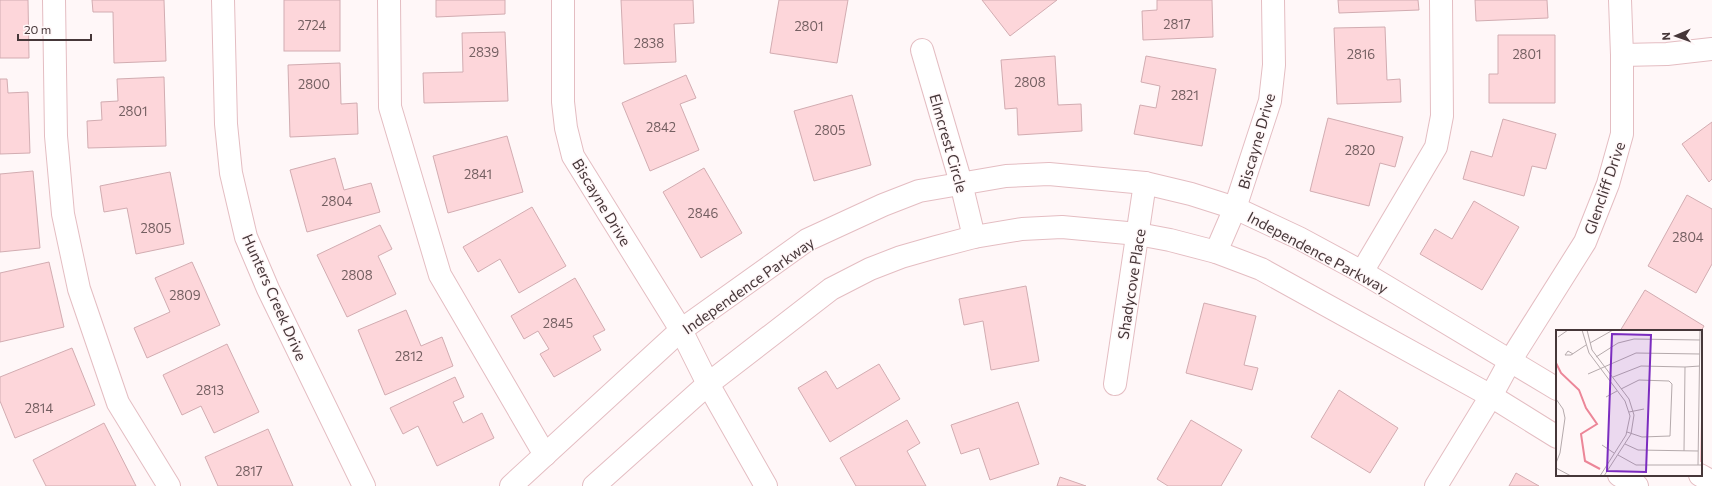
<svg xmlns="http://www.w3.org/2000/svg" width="1712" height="486" viewBox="0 0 1712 486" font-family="Commissioner,sans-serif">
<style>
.building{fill:#fdd6da;stroke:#d2acb1}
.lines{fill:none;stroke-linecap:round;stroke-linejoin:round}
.minor-casing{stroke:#e4bdc2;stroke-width:24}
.major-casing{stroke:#e4bdc2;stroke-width:24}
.minor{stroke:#fff;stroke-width:22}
.major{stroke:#fff;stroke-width:22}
.labels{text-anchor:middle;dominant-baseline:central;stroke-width:3;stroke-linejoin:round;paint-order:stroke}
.number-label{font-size:13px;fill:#745f61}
.street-label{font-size:15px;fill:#463739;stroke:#fff7f8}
.inset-river{fill:none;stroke:#ec8698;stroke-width:2}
.inset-road{fill:none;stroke:#b5aaac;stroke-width:1}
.view{fill:#7b2cbf;fill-opacity:0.15;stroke:#7b2cbf;stroke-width:2}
.inset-edge{fill:none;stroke:#463739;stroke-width:2}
</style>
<rect width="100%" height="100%" fill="#fff7f8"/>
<g class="building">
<path d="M 0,0 L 28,0 L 29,58 L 0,58 Z"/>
<path d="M 92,0 L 164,0 L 166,61 L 114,63 L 113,12 L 93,12 Z"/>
<rect x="284" y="0" width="56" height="51"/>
<path d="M 436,0 L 505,0 L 505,14 L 436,17 Z"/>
<path d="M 621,0 L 693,0 L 694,23 L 674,24 L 676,62 L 624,64 Z"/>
<path d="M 779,0 L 848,0 L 837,63 L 770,53 Z"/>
<path d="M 982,0 L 1057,0 L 1010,36 Z"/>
<path d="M 1157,0 L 1212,0 L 1213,37 L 1143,40 L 1142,11 L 1157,10 Z"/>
<path d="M 1338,0 L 1418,0 L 1419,10 L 1339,13 Z"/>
<path d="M 1475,0 L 1547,0 L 1548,18 L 1476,21 Z"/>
<path d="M 1385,27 L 1387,80 L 1400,79 L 1401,102 L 1337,104 L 1334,28 Z"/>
<path d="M 505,32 L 508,101 L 424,103 L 423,73 L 463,72 L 462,33 Z"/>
<path d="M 1498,35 L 1555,35 L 1555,103 L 1489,103 L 1489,74 L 1498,74 Z"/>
<path d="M 1055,56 L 1058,105 L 1081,104 L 1082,131 L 1018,135 L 1017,108 L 1005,109 L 1001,60 Z"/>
<path d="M 1146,56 L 1216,69 L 1202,146 L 1134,134 L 1140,105 L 1156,108 L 1160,86 L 1141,82 Z"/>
<path d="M 340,63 L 341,104 L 357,103 L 358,134 L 290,137 L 288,65 Z"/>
<path d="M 686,75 L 696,98 L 680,104 L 699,150 L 650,171 L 622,103 Z"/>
<path d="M 164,77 L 166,146 L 88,148 L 87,121 L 102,120 L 101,102 L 118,101 L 117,79 Z"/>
<path d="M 0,79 L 7,79 L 8,93 L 28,92 L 30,153 L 0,154 Z"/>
<path d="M 852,95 L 871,165 L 814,181 L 794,111 Z"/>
<path d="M 1328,118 L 1403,137 L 1395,167 L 1380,163 L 1369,206 L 1310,191 Z"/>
<path d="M 1503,119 L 1556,134 L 1546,169 L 1532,166 L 1524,196 L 1463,179 L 1471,151 L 1492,157 Z"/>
<path d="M 1712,122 L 1712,179 L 1709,182 L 1682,144 Z"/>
<path d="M 507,136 L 523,192 L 448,213 L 433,156 Z"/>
<path d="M 335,158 L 344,190 L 371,183 L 380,212 L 307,232 L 290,170 Z"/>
<path d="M 704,168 L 742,233 L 701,258 L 663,192 Z"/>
<path d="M 33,171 L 40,248 L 0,252 L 0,174 Z"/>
<path d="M 170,172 L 184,244 L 136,254 L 127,208 L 104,212 L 100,186 Z"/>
<path d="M 1687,195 L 1712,209 L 1712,264 L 1696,293 L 1648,266 Z"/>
<path d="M 1474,201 L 1519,227 L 1482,290 L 1420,254 L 1435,229 L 1452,239 Z"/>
<path d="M 532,207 L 566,266 L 519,293 L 500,259 L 478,272 L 463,247 Z"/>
<path d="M 380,225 L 392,249 L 378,256 L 396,294 L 347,317 L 317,255 Z"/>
<path d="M 49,262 L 64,327 L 0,342 L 0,273 Z"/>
<path d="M 192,262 L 220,325 L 147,358 L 134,328 L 170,312 L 155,278 Z"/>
<path d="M 575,278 L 605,330 L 593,336 L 601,350 L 554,377 L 540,354 L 549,349 L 538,331 L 524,339 L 511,316 Z"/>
<path d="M 1026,286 L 1039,361 L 991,370 L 983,321 L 964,325 L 959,299 Z"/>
<path d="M 1645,290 L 1704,326 L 1701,331 L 1620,331 Z"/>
<path d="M 1204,303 L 1256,316 L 1244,365 L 1258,368 L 1252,390 L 1186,373 Z"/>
<path d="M 406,310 L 421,346 L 442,337 L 453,366 L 385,395 L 358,330 Z"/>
<path d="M 227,344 L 259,412 L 214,433 L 201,406 L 182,415 L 163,375 Z"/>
<path d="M 72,348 L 95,405 L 15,438 L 0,401 L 0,377 Z"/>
<path d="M 879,364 L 900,399 L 830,442 L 798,388 L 826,371 L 837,389 Z"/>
<path d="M 455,377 L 464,397 L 453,402 L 463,423 L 482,413 L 494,438 L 437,466 L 418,426 L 403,434 L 390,408 Z"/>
<path d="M 1339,390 L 1398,428 L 1370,473 L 1311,437 Z"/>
<path d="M 1018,402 L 1039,464 L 990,480 L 979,448 L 961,454 L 951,425 Z"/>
<path d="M 907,420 L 920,443 L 907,451 L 926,486 L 856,486 L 840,458 Z"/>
<path d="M 1191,420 L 1242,450 L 1221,486 L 1168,486 L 1157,479 Z"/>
<path d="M 104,423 L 136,486 L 46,486 L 33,460 Z"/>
<path d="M 268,429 L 293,486 L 218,486 L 205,457 Z"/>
<path d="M 1516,473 L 1539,486 L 1509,486 Z"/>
<path d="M 1060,477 L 1086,486 L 1057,486 Z"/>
</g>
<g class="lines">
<defs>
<g id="minor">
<path d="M 54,0 L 56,136 L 63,214 L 79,289 L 118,403 L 169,486"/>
<path d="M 223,0 L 226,124 L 231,173 L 246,237 L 268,289 L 364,486"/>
<path d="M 389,0 L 390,107 L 440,275 L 545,455"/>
<path d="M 563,0 L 563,102 L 566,128 L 573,156 L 681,330 L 708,384 L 766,486"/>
<path d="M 922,50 L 961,183 L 974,237"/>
<path d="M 1622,55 L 1667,54 L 1712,49"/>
<path d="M 1216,252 L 1235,208 L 1270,101 L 1274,65 L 1273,0"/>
<path d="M 1362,272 L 1436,147 L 1442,116 L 1441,0"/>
<path d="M 1115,384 L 1145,183"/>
<path d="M 1436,486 L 1491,396 L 1510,361 L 1585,242 L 1608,184 L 1622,134 L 1622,55 L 1620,0"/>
</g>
<g id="major">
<path d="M 1619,475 L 1637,486"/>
<path d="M 1700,475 L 1712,482"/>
<path d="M 511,486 L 681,330 L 807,240 L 883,205 L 919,191 L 1006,176 L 1049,174 L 1145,183 L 1191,194 L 1235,208 L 1299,238 L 1362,272 L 1557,389"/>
<path d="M 594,486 L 708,384 L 831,289 L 870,269 L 901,257 L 936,247 L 974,237 L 1022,229 L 1062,227 L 1138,234 L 1170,240 L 1216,252 L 1261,269 L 1491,396 L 1557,437"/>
</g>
</defs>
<use href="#minor" class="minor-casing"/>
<use href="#major" class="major-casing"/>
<use href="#minor" class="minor"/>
<use href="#major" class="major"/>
</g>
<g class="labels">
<g class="number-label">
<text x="1177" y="24">2817</text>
<text x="312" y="25">2724</text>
<text x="809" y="26">2801</text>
<text x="649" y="43">2838</text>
<text x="484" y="52">2839</text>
<text x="1361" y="54">2816</text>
<text x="1527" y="54">2801</text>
<text x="1030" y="82">2808</text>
<text x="314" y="84">2800</text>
<text x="1185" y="95">2821</text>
<text x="133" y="111">2801</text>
<text x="661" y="127">2842</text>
<text x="830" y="130">2805</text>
<text x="1360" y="150">2820</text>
<text x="478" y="174">2841</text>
<text x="337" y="201">2804</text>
<text x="703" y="213">2846</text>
<text x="156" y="228">2805</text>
<text x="1688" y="237">2804</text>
<text x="357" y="275">2808</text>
<text x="185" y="295">2809</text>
<text x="558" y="323">2845</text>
<text x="409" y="356">2812</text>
<text x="210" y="390">2813</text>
<text x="39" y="408">2814</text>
<text x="249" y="471">2817</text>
</g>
<g class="street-label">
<text transform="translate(1256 141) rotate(-74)">Biscayne Drive</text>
<text transform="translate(949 143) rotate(74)">Elmcrest Circle</text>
<text transform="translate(1604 188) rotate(-71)">Glencliff Drive</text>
<text transform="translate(602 202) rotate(59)">Biscayne Drive</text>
<text transform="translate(1318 252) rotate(28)">Independence Parkway</text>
<text transform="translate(1131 284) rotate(-81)">Shadycove Place</text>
<text transform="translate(748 285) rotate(-35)">Independence Parkway</text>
<text transform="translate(275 297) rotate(66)">Hunters Creek Drive</text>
</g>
</g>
<g transform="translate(1556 330)">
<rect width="146" height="146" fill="#fff7f8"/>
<path d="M 146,18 L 146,132 L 144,132 L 146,50 Z" fill="#f7bec6"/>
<path class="inset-river" d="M 0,33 L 5,43 L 23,60 L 30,78 L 41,94 L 25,104 L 29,131 L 44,139"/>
<path class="inset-road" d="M 26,0 L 33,23 L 69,71 L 74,86 L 70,105 L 44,146M 31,0 L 36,20 L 73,69 L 78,85 L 75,104 L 48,146M 2,7 L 12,0M 34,13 L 57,0M 17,24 L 12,21 L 9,25 L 15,25 L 30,15M 40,27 L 62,13 L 78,9 L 144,10M 32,44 L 80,23 L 144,24M 57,47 L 85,36 L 129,37M 65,59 L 83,50 L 113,51 L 116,54 L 114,106 L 86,107 L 71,102M 50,67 L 61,61M 0,69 L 7,79 L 9,88 L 4,123 L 0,133M 73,82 L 88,79M 69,114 L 82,120 L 142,121M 46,115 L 58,123M 128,121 L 129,37 L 144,36M 62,125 L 80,135 L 146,135M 142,135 L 144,0M 0,138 L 15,146"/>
<path class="view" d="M 56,4 L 95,5 L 90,142 L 51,141 Z"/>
<rect width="146" height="146" class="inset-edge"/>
</g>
<g transform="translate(1676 36) rotate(268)" stroke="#fff7f8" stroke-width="3" paint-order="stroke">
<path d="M0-3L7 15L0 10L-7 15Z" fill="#463739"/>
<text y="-6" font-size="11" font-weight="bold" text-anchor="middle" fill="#463739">N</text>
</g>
<path d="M18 34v6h73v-6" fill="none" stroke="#463739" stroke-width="2"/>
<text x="24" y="34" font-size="12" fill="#463739" stroke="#fff7f8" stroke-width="3" paint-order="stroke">20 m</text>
</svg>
